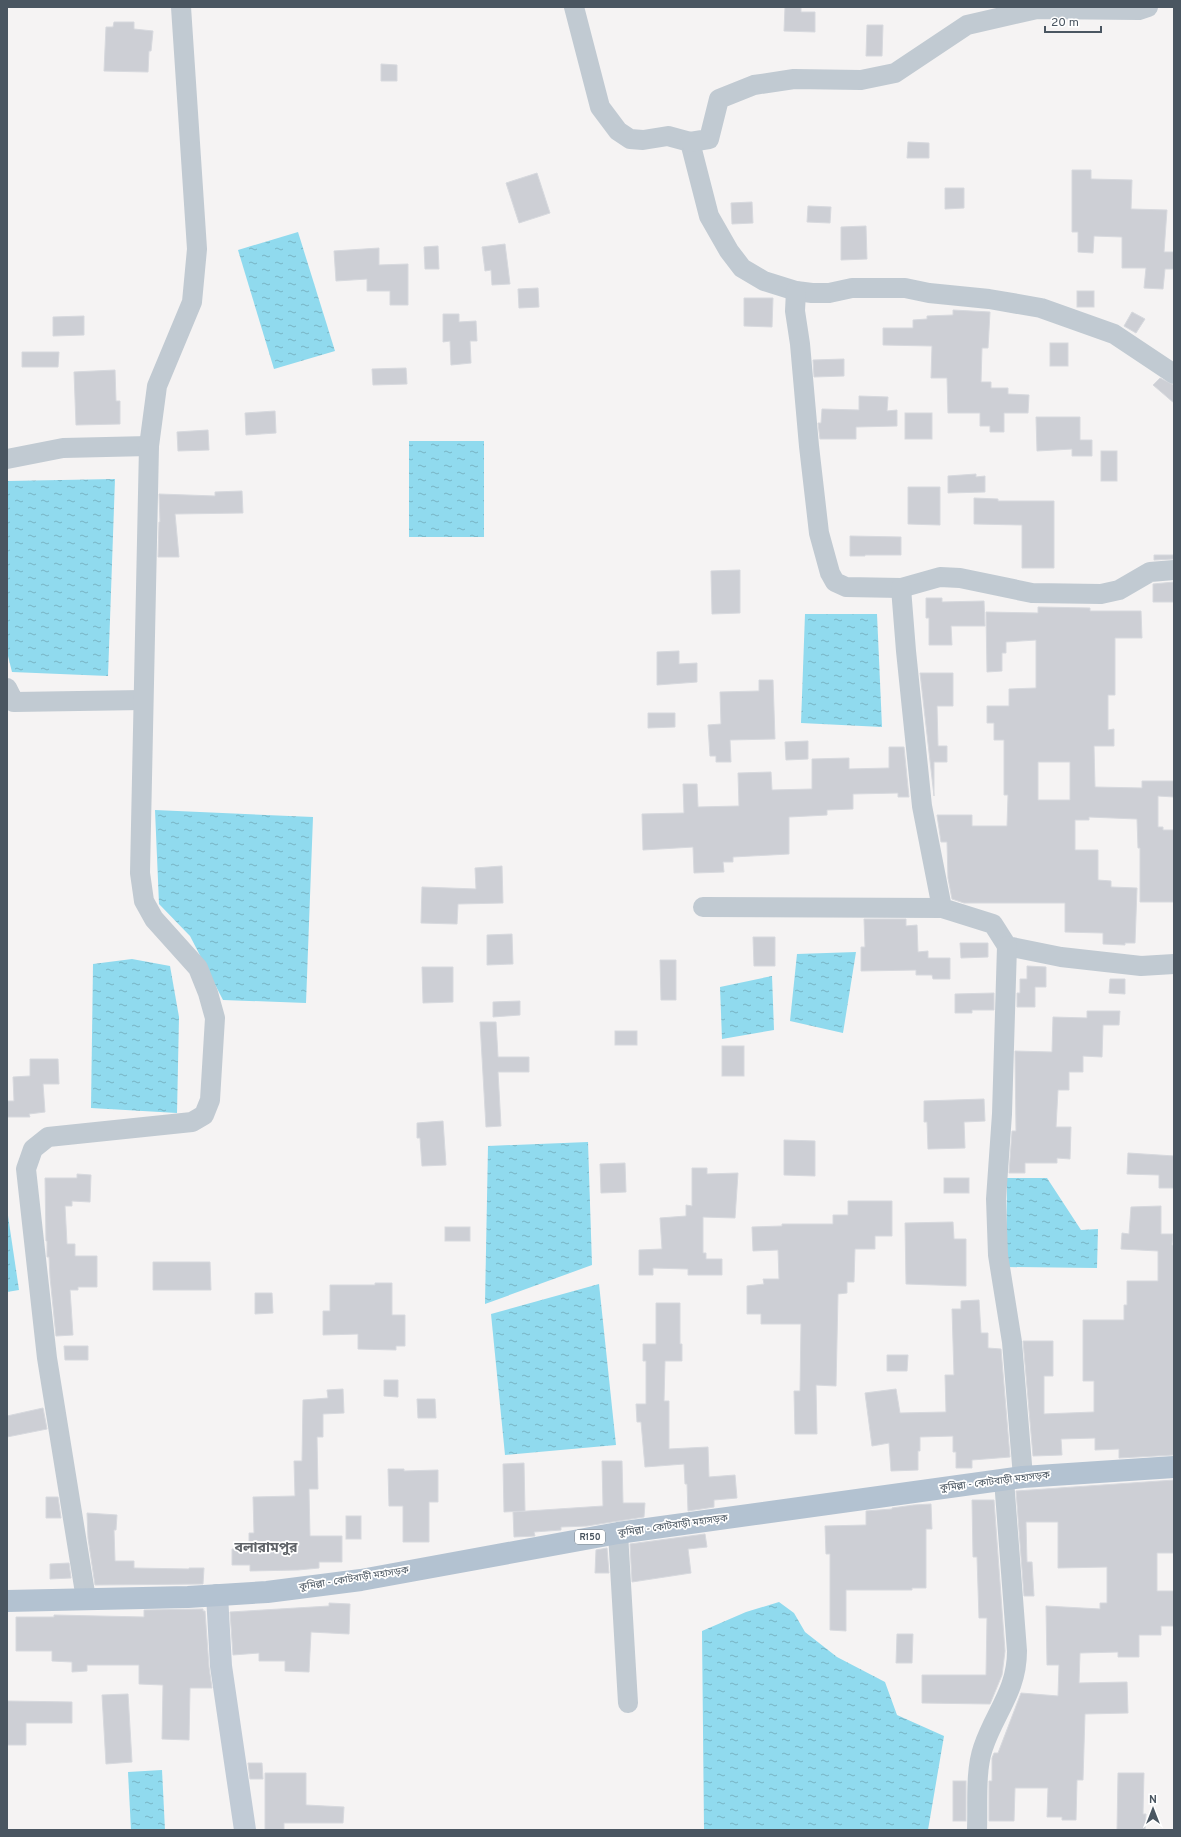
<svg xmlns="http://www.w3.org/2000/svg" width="1181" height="1837" viewBox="0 0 1181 1837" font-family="Overpass,'Noto Sans Bengali',sans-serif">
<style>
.water{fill:url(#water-ripples)}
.building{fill:#cdcfd5;stroke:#d7d9de;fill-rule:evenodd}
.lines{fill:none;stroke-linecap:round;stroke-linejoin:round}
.street{stroke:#c1cad2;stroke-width:20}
.secondary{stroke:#c1cbd6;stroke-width:22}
.primary{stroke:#b3c2d1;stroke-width:22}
.labels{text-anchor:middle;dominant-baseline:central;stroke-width:3.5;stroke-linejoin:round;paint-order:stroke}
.shield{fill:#fff;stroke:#808990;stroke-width:1}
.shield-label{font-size:9px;font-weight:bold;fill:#4a5661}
.street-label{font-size:10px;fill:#4a5661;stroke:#fff}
.district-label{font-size:14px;font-weight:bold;fill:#5f6368;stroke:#fff}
</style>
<defs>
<pattern id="water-ripples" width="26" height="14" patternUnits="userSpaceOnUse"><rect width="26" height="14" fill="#90daee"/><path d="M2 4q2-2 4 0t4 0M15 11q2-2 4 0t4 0" fill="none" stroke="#78b4c4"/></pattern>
</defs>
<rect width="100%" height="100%" fill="#f5f3f3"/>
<g class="water">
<path d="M 298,232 L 335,351 L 274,369 L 238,250 Z"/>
<rect x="409" y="441" width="75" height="96"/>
<path d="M 115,479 L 108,676 L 12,672 L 7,652 L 7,481 Z"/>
<path d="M 805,614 L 877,614 L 882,727 L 801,723 Z"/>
<path d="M 155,810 L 313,817 L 306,1003 L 223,1000 L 190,936 L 159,904 Z"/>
<path d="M 856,952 L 843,1033 L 790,1021 L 797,954 Z"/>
<path d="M 132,959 L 170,966 L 179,1017 L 177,1113 L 91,1108 L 93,964 Z"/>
<path d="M 772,976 L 774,1030 L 722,1039 L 720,987 Z"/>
<path d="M 588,1142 L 592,1265 L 485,1304 L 488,1146 Z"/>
<path d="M 1007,1178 L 1047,1178 L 1081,1230 L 1098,1229 L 1097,1268 L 1006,1267 Z"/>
<path d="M 7,1209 L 19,1290 L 7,1292 Z"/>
<path d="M 599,1284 L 616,1445 L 505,1455 L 491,1314 Z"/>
<path d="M 779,1602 L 794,1613 L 805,1632 L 837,1657 L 885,1682 L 897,1715 L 944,1736 L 928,1830 L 704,1830 L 702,1631 L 746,1612 Z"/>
<path d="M 162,1770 L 165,1830 L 131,1830 L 128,1772 Z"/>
</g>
<g class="building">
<path d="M 785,7 L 801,7 L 801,12 L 815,12 L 815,32 L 784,31 Z"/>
<path d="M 114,22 L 134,22 L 134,29 L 153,31 L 151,51 L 149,51 L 148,72 L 104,71 L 106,27 L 113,27 Z"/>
<path d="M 867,25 L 883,25 L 882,56 L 866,56 Z"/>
<path d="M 381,64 L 397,65 L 397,81 L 381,81 Z"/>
<path d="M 908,142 L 929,143 L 929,158 L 907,158 Z"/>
<path d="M 1072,170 L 1091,170 L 1091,179 L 1132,180 L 1131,209 L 1167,210 L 1164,252 L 1174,252 L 1174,269 L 1165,269 L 1163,289 L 1144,288 L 1146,268 L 1122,268 L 1122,237 L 1094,236 L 1093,253 L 1078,252 L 1078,232 L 1072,232 Z"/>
<path d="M 537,173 L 550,213 L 519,223 L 506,183 Z"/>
<path d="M 945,188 L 964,188 L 964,208 L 945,209 Z"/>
<path d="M 752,202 L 753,223 L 732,224 L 731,203 Z"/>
<path d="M 808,206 L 831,207 L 830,223 L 807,222 Z"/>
<path d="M 866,226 L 867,259 L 841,260 L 841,227 Z"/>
<path d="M 505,244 L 510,284 L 492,285 L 491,270 L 485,271 L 482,247 Z"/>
<path d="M 438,246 L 439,269 L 425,269 L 424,247 Z"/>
<path d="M 379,248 L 379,265 L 408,264 L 408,305 L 390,305 L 390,291 L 367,291 L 367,279 L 336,281 L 334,251 Z"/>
<path d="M 538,288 L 539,307 L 519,308 L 518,289 Z"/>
<rect x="1077" y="291" width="17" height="16"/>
<path d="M 744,298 L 773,298 L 772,327 L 744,326 Z"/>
<path d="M 953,310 L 990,312 L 988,348 L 982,348 L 981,382 L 991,382 L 991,388 L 1008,388 L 1008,394 L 1029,395 L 1028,413 L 1004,413 L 1004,432 L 990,432 L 990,426 L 980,426 L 980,413 L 948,413 L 947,378 L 931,378 L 932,346 L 883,345 L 883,328 L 913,328 L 913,320 L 927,319 L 927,316 L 953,315 Z"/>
<path d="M 1132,312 L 1145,319 L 1136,333 L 1124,326 Z"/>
<path d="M 443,314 L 459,314 L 459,322 L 476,321 L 477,341 L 470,341 L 471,363 L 451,365 L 450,341 L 443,342 Z"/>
<path d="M 84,316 L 84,335 L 53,336 L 53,317 Z"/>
<rect x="1050" y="343" width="18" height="23"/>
<path d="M 22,352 L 59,352 L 58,367 L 22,367 Z"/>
<path d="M 844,359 L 844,376 L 814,377 L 813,360 Z"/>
<path d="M 406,368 L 407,384 L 373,385 L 372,369 Z"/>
<path d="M 115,370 L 116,401 L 120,401 L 120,424 L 76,425 L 74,372 Z"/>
<path d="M 1160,378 L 1174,385 L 1174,403 L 1153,385 Z"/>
<path d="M 859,396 L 888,397 L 887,411 L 897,410 L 897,426 L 856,427 L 856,439 L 820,439 L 818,423 L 821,423 L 822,409 L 859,410 Z"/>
<path d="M 275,411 L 276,433 L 246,435 L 245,413 Z"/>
<rect x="905" y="413" width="27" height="26"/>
<path d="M 1036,417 L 1080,417 L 1080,440 L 1092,440 L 1092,456 L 1072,456 L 1072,449 L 1037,451 Z"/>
<path d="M 208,430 L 209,450 L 178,451 L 177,432 Z"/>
<rect x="1101" y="451" width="16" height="30"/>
<path d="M 976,474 L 976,477 L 985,476 L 985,492 L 948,493 L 948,476 Z"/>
<path d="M 908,487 L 940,487 L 940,525 L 908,524 Z"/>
<path d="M 242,491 L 243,513 L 175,514 L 179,557 L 158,557 L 159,522 L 160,522 L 159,494 L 215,496 L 215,492 Z"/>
<path d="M 974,498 L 998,499 L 998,501 L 1054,501 L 1054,568 L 1022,568 L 1022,525 L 974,524 Z"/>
<path d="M 850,536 L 901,537 L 901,555 L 865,555 L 865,556 L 850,556 Z"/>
<path d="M 1154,555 L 1174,555 L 1174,559 L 1154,560 Z"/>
<path d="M 740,570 L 740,613 L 712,614 L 711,571 Z"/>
<path d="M 1174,582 L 1174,602 L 1153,602 L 1153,584 Z"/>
<path d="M 926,598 L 942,598 L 942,602 L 984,601 L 985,626 L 951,626 L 952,645 L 929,645 L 929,618 L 926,618 Z"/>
<path d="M 1038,607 L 1090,608 L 1090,611 L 1141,611 L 1142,638 L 1115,638 L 1115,695 L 1108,695 L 1108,730 L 1114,729 L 1114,746 L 1094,746 L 1095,787 L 1142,788 L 1142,781 L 1174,781 L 1174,797 L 1158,796 L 1158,827 L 1163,827 L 1163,830 L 1174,830 L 1174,902 L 1140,902 L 1140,848 L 1138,848 L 1137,819 L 1089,817 L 1089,820 L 1075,820 L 1075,850 L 1098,850 L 1098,880 L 1111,881 L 1111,887 L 1137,888 L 1135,943 L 1125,943 L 1125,945 L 1103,944 L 1103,933 L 1065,932 L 1065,903 L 964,903 L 952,899 L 948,878 L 947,842 L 941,842 L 937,815 L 972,815 L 972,826 L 1007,826 L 1008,795 L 1004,795 L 1004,740 L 994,740 L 994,723 L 987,723 L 987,706 L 1009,706 L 1009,689 L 1036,688 L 1036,640 L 1006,642 L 1006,653 L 1002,653 L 1002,671 L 987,672 L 986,612 L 1038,613 ZM 1038,762 L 1070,762 L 1070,800 L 1038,800 Z"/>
<path d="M 679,651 L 679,664 L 697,663 L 697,682 L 657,685 L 657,652 Z"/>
<path d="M 920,673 L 953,673 L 953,706 L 937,706 L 938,746 L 947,746 L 947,762 L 934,762 L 934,796 Z"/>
<path d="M 759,680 L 773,680 L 775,739 L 730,740 L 731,762 L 716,762 L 716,756 L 710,756 L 708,725 L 721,724 L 720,692 L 759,691 Z"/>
<path d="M 648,713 L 675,713 L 675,727 L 648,728 Z"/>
<path d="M 808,741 L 808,759 L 786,760 L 785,742 Z"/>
<path d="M 889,747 L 904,747 L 909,797 L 898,797 L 898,793 L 853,794 L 853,809 L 827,810 L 827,815 L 789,817 L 789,854 L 733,857 L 733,862 L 723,862 L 724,872 L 694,873 L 693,847 L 643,850 L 642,814 L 684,813 L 683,784 L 697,784 L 698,807 L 739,806 L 738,773 L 771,772 L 772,790 L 812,789 L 812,759 L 849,758 L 849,769 L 889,768 Z"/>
<path d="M 502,866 L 503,903 L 458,904 L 457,924 L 421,923 L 422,887 L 476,889 L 475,868 Z"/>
<path d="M 864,919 L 906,919 L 906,926 L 917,925 L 918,952 L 928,951 L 928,958 L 950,958 L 950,979 L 933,979 L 932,975 L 916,975 L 916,970 L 861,971 L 861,947 L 865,947 Z"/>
<path d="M 512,934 L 513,964 L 487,965 L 487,935 Z"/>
<path d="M 753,937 L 775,937 L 775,966 L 754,966 Z"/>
<path d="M 960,943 L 988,943 L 988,957 L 961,958 Z"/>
<path d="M 660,960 L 676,960 L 676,1000 L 661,1000 Z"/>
<path d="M 1027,966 L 1046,967 L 1046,987 L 1035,987 L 1035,1007 L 1017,1007 L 1017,993 L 1020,993 L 1020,979 L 1027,979 Z"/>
<path d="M 422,967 L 453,967 L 453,1002 L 423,1003 Z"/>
<path d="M 1110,979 L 1125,979 L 1125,994 L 1109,993 Z"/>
<path d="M 994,993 L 994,1010 L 972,1010 L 972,1013 L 955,1013 L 955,994 Z"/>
<path d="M 520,1001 L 520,1015 L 493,1017 L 493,1002 Z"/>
<path d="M 1087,1011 L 1120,1011 L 1119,1025 L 1103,1025 L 1102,1057 L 1083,1056 L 1083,1072 L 1069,1072 L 1069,1090 L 1058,1090 L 1056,1127 L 1071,1127 L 1070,1159 L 1057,1158 L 1057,1163 L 1025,1163 L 1025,1173 L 1009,1173 L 1012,1131 L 1016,1131 L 1015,1051 L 1052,1052 L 1053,1017 L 1087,1018 Z"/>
<path d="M 480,1022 L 496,1022 L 498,1057 L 529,1057 L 529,1072 L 498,1072 L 501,1126 L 486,1127 Z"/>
<rect x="615" y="1031" width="22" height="14"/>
<rect x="722" y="1046" width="22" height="30"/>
<path d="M 30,1059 L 58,1059 L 59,1084 L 43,1084 L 45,1112 L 29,1114 L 30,1117 L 7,1117 L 7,1101 L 14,1101 L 13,1077 L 30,1076 Z"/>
<path d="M 984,1099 L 985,1121 L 964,1122 L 965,1148 L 928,1149 L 927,1122 L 924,1122 L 924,1101 Z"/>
<path d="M 443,1121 L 446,1165 L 422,1166 L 420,1138 L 417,1138 L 417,1123 Z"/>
<path d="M 784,1140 L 815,1141 L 815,1176 L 784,1175 Z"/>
<path d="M 1128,1153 L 1174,1156 L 1174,1188 L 1159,1188 L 1159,1175 L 1127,1174 Z"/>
<path d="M 625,1163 L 626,1192 L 601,1193 L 600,1164 Z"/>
<path d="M 692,1168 L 707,1168 L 707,1174 L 738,1173 L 735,1218 L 703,1217 L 703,1253 L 706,1253 L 706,1259 L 722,1259 L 722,1275 L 688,1275 L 688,1269 L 653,1268 L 653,1275 L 639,1275 L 639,1250 L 662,1249 L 660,1218 L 686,1216 L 686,1205 L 692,1206 Z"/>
<path d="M 77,1174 L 91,1175 L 90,1202 L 72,1201 L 72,1206 L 65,1206 L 67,1244 L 75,1244 L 75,1256 L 97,1256 L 97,1287 L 78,1287 L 78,1290 L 70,1290 L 73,1335 L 56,1336 L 50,1277 L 49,1257 L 47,1257 L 47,1241 L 46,1241 L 45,1178 L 77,1178 Z"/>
<rect x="944" y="1178" width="25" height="15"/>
<path d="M 848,1201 L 892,1201 L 892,1236 L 875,1236 L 875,1249 L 855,1249 L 854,1282 L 847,1282 L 847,1293 L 838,1294 L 836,1386 L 816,1385 L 817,1434 L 795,1434 L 794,1391 L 800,1391 L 801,1324 L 761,1324 L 761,1314 L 747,1314 L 747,1286 L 764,1284 L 763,1279 L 779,1279 L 778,1250 L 753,1251 L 752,1227 L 782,1226 L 782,1224 L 833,1224 L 833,1215 L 848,1215 Z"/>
<path d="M 1161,1206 L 1161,1234 L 1173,1234 L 1172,1245 L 1174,1245 L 1174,1455 L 1119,1458 L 1119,1449 L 1095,1450 L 1095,1438 L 1061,1439 L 1062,1455 L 1033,1456 L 1023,1341 L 1053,1341 L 1053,1376 L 1044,1376 L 1044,1414 L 1094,1412 L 1094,1381 L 1083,1381 L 1083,1320 L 1124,1320 L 1124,1305 L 1127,1305 L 1127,1281 L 1158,1281 L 1158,1251 L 1121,1249 L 1122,1233 L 1129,1234 L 1131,1207 Z"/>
<path d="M 953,1222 L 954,1239 L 966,1239 L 966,1286 L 906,1284 L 905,1223 Z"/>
<rect x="445" y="1227" width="25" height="14"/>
<path d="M 153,1262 L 210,1262 L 211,1290 L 153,1290 Z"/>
<path d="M 375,1283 L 392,1283 L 392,1315 L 405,1315 L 405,1346 L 396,1346 L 396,1350 L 358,1349 L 358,1334 L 323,1335 L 323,1311 L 330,1311 L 330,1285 L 375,1285 Z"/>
<path d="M 255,1293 L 272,1293 L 273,1313 L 255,1314 Z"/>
<path d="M 979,1300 L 981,1333 L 988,1333 L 988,1348 L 1001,1349 L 1010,1457 L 972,1460 L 972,1468 L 956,1468 L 956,1452 L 953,1452 L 953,1436 L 920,1437 L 920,1451 L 918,1451 L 918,1470 L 891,1471 L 889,1443 L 872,1446 L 865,1393 L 896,1389 L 900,1413 L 946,1412 L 945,1375 L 954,1375 L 952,1309 L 961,1309 L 961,1301 Z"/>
<path d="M 656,1303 L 680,1303 L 680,1344 L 682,1344 L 682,1361 L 665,1361 L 664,1401 L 669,1401 L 669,1449 L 708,1447 L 709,1477 L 735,1475 L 737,1498 L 714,1500 L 714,1507 L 688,1511 L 687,1484 L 685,1484 L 684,1464 L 645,1467 L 641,1422 L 637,1422 L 636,1404 L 646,1404 L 646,1361 L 643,1361 L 643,1344 L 656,1344 Z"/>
<path d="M 64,1346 L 88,1346 L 88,1360 L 65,1360 Z"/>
<path d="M 887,1355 L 908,1355 L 907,1371 L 887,1371 Z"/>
<path d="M 384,1380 L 398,1380 L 398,1397 L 384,1396 Z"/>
<path d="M 343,1389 L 344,1413 L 323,1414 L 323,1437 L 317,1437 L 318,1489 L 309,1489 L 310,1536 L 342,1536 L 342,1562 L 319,1562 L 319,1568 L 298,1570 L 250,1571 L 250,1565 L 232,1565 L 232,1549 L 249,1548 L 249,1533 L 254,1533 L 253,1497 L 295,1496 L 294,1461 L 302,1461 L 303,1400 L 328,1398 L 327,1390 Z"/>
<path d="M 417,1399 L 435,1399 L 436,1418 L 418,1418 Z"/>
<path d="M 43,1408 L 47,1429 L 7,1437 L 7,1416 Z"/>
<path d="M 602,1461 L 622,1461 L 623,1503 L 645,1503 L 644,1517 L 587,1526 L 561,1527 L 561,1530 L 534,1532 L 535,1536 L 514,1537 L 513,1512 L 603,1506 Z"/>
<path d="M 524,1463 L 525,1511 L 504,1512 L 503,1464 Z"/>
<path d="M 388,1469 L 404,1469 L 404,1471 L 438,1470 L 438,1502 L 429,1502 L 429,1542 L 403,1542 L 403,1506 L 389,1506 Z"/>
<path d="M 1174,1480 L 1174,1553 L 1157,1553 L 1157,1591 L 1174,1591 L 1174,1626 L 1161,1626 L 1161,1635 L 1139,1635 L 1139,1657 L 1118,1657 L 1118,1652 L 1080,1653 L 1079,1683 L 1127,1682 L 1128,1713 L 1085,1714 L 1083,1780 L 1077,1780 L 1076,1820 L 1062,1820 L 1062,1817 L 1047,1817 L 1048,1788 L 1015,1788 L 1014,1821 L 989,1821 L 989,1781 L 992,1781 L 992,1758 L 994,1753 L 998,1753 L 1021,1693 L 1058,1696 L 1059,1665 L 1047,1665 L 1046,1606 L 1100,1609 L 1100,1603 L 1107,1603 L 1107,1567 L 1058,1568 L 1058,1522 L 1026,1522 L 1027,1562 L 1032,1562 L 1034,1596 L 1024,1596 L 1016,1491 Z"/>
<path d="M 46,1497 L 58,1497 L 61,1518 L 46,1518 Z"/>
<path d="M 972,1500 L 994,1500 L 1005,1651 L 1002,1675 L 990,1704 L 922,1703 L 922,1675 L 986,1675 L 987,1618 L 979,1618 L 977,1557 L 973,1557 Z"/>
<path d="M 931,1504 L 932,1529 L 926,1529 L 926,1588 L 912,1588 L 912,1590 L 846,1590 L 846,1631 L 830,1630 L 830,1554 L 826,1554 L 825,1526 L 866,1525 L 866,1511 L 892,1509 L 892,1508 L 914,1505 Z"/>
<path d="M 87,1513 L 117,1515 L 116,1530 L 114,1530 L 115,1561 L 134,1561 L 134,1568 L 189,1569 L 189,1568 L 204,1568 L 203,1584 L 95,1585 L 88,1538 Z"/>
<rect x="346" y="1516" width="15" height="23"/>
<path d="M 705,1534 L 707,1547 L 688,1549 L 691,1573 L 632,1582 L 630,1544 Z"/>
<path d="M 607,1548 L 609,1573 L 595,1573 L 596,1550 Z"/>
<path d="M 69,1563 L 71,1578 L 50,1579 L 50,1564 Z"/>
<path d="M 329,1603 L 350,1604 L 349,1634 L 311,1632 L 309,1672 L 285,1671 L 285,1661 L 259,1661 L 259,1653 L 233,1655 L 230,1612 L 329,1606 Z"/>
<path d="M 203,1609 L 203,1611 L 205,1611 L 209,1667 L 212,1688 L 190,1688 L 189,1740 L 162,1739 L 163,1685 L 139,1684 L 139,1665 L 87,1665 L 87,1671 L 72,1672 L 72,1662 L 52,1661 L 52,1651 L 16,1651 L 16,1617 L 54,1617 L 54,1615 L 144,1617 L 144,1610 Z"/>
<path d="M 897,1634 L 913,1634 L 912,1663 L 896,1663 Z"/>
<path d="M 128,1694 L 132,1762 L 106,1764 L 102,1695 Z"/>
<path d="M 7,1701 L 72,1702 L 72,1723 L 26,1723 L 26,1745 L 7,1745 Z"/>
<path d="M 248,1763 L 262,1763 L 263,1779 L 250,1779 Z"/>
<path d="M 265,1773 L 306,1773 L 306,1805 L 344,1807 L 343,1823 L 284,1823 L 284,1830 L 265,1830 Z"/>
<path d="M 1118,1773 L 1144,1773 L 1143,1814 L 1146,1814 L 1145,1830 L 1117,1830 Z"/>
<rect x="953" y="1781" width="13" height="40"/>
</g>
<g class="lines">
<g class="street">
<path d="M 574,7 L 600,107 L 618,131 L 630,139 L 643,140 L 668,136 L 690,142 L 709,216 L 729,251 L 742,268 L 764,281 L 796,291 L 812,293 L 829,293 L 852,288 L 905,288 L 929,293 L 989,299 L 1041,308 L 1114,334 L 1174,374"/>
<path d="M 690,142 L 709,139 L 719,99 L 754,85 L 794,79 L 861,80 L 895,73 L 967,25 L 1037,9 L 1139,10 L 1148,7"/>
<path d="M 796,291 L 795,311 L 800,344 L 809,446 L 819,533 L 830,573 L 835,582 L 846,587 L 901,588 L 940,577 L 960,578 L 1032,593 L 1101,594 L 1119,590 L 1150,572 L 1174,570"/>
<path d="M 7,459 L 63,448 L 149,446"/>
<path d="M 901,588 L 906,651 L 922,806 L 942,908 L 993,924 L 1007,946 L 1061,957 L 1141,966 L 1174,964"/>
<path d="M 7,688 L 14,702 L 143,700"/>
<path d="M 703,907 L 942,908"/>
<path d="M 1007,946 L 1002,1114 L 996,1199 L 998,1255 L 1012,1342 L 1023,1477"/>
<path d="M 618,1533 L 628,1703"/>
<path d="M 86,1599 L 47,1358 L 26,1169 L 33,1149 L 48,1137 L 192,1122 L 204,1115 L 210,1100 L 215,1018 L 208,993 L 198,968 L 154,919 L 144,901 L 140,873 L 149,446 L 157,386 L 192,302 L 197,249 L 181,7"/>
<path d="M 977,1830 C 978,1805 975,1771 983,1748 C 995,1712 1017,1691 1017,1651 L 1004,1480"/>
</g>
<path class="secondary" d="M 217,1595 L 221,1666 L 245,1830"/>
<path class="primary" d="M 7,1601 L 188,1597 L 267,1592 L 361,1580 L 618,1533 L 1023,1477 L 1174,1467"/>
</g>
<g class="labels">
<rect class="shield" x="575" y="1530" width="30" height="14" rx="3"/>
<g class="shield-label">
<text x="590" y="1537">R150</text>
</g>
<g class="street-label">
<text transform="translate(995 1482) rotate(-7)">কুমিল্লা - কোটবাড়ী মহাসড়ক</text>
<text transform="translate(673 1526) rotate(-8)">কুমিল্লা - কোটবাড়ী মহাসড়ক</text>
<text transform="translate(354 1579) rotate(-9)">কুমিল্লা - কোটবাড়ী মহাসড়ক</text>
</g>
<g class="district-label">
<text x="266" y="1548">বলারামপুর</text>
</g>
</g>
<rect width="1181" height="1837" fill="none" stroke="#4a5661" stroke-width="16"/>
<g transform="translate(1153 1809)" stroke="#ffffff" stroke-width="3" paint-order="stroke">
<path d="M0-3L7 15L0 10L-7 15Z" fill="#4a5661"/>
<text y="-6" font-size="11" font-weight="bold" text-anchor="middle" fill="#4a5661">N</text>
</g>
<path d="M1045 26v6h56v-6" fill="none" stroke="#4a5661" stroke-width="2"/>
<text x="1051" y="26" font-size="12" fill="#4a5661" stroke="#ffffff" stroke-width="3" paint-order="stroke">20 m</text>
</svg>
